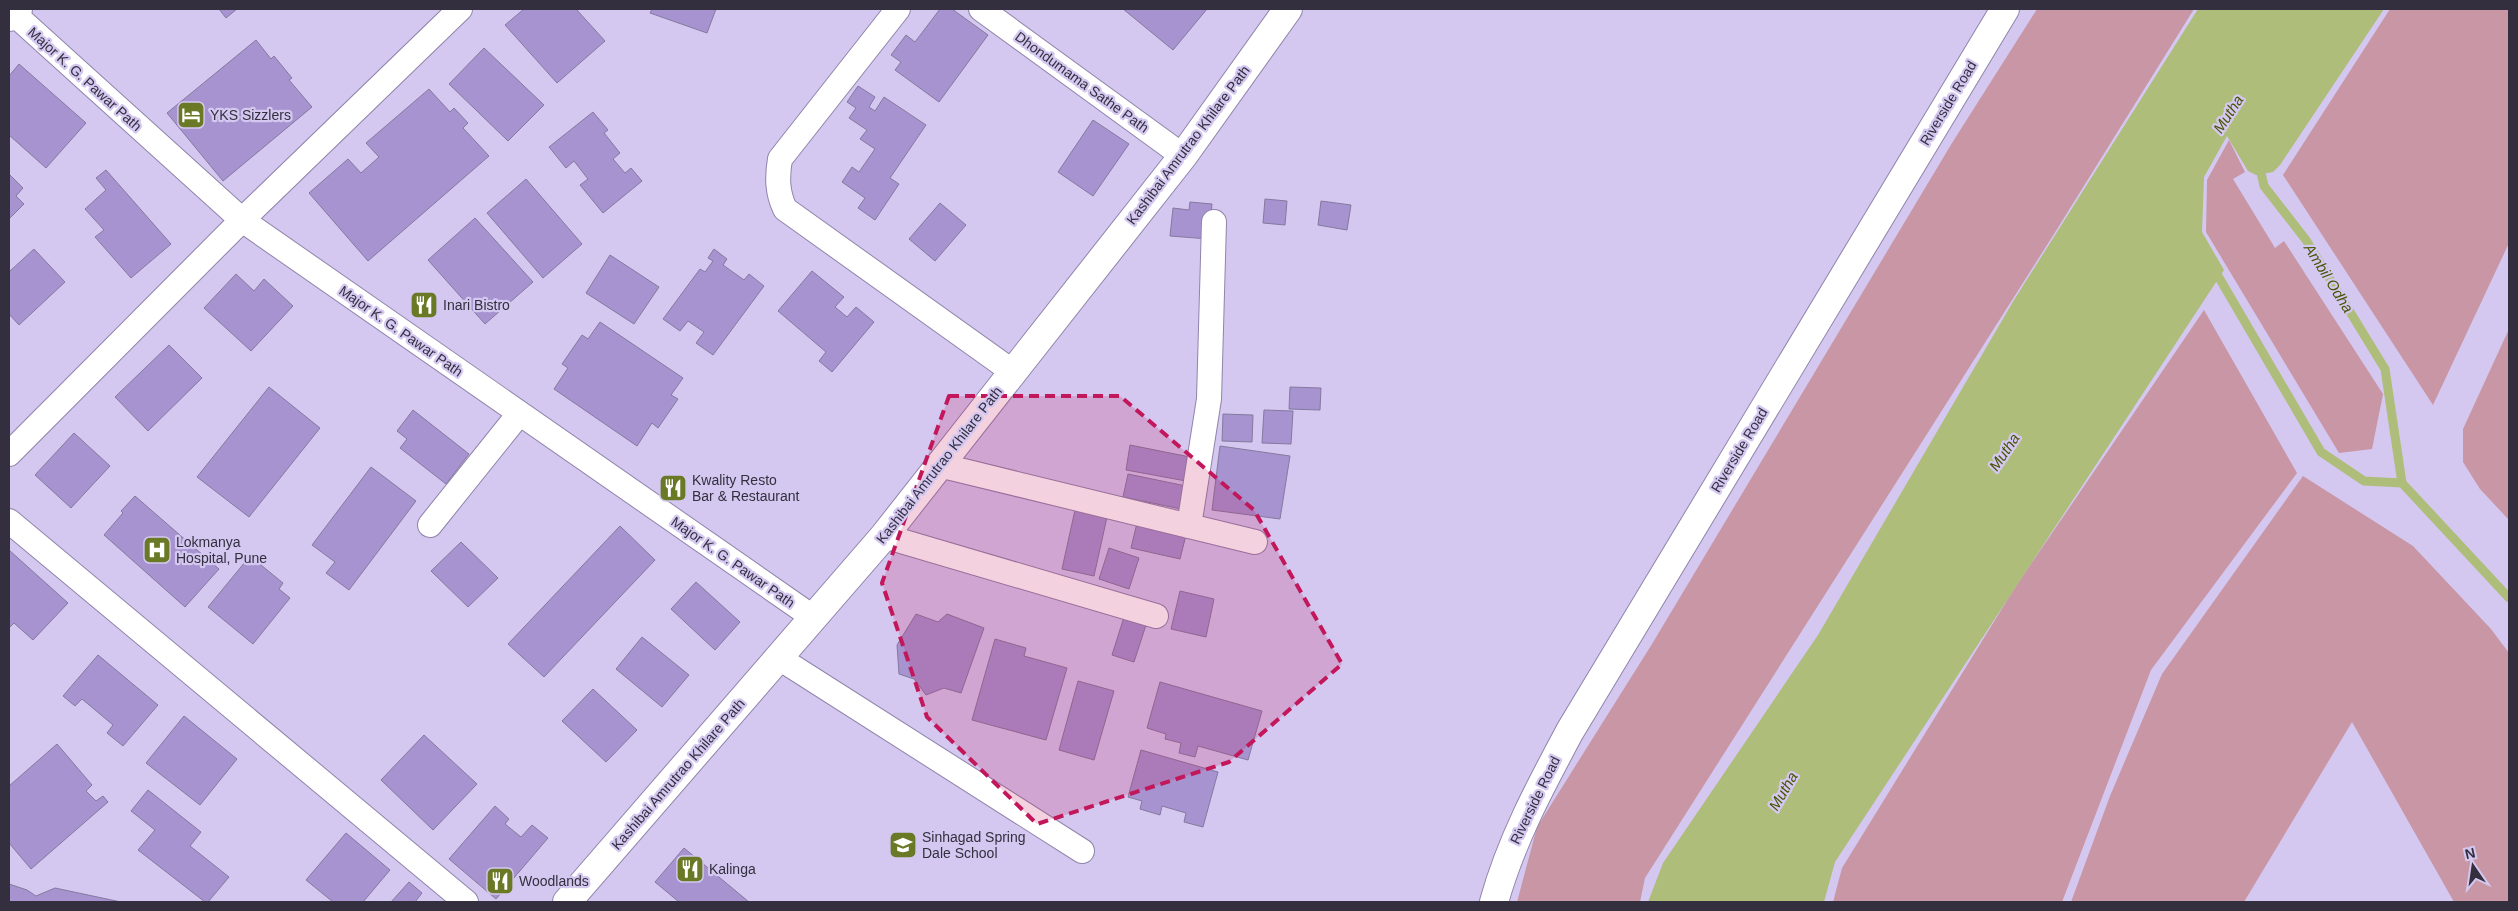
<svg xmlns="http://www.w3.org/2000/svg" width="2518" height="911" viewBox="0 0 2518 911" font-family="Helvetica,sans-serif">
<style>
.green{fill:#c896a5}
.water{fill:#aebd7a}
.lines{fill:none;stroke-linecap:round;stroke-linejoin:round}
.stream{stroke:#aebd7a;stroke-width:9}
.building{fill:#a693d0;stroke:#84799e}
.minor-casing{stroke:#9084aa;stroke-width:26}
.tertiary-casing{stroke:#9084aa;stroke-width:30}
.primary-casing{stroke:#9084aa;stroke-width:30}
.minor{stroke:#fff;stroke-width:24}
.tertiary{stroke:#fff;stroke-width:28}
.primary{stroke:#fff;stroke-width:28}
.marked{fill:#c2185b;fill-opacity:0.2;stroke:#c2185b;stroke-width:4;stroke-dasharray:10 6;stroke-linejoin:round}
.labels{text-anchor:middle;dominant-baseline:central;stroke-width:4.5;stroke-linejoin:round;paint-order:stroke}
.street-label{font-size:14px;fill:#332f3e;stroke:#d4c8f1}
.poi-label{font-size:14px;fill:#332f3e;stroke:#d4c8f1;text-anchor:start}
.water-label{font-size:15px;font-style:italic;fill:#495403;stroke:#d4c8f1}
</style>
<rect width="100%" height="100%" fill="#d4c8f1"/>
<g class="green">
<path d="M 2037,9 L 2194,9 L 2054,234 L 1645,878 L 1640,902 L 1517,902 L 1537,827 L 1652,644 L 1952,143 Z"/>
<path d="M 2390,9 L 2509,9 L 2509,243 L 2433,405 L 2283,175 Z"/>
<path d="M 2229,140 L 2245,172 L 2233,179 L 2275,248 L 2284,241 L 2383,394 L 2372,449 L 2339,453 L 2206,232 L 2207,180 Z"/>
<path d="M 2204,310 L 2297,473 L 2151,670 L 2062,902 L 1833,902 L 1842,868 L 2016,586 Z"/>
<path d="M 2509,329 L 2509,520 L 2480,489 L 2463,462 L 2463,429 Z"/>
<path d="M 2303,476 L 2413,546 L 2491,629 L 2509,653 L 2509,902 L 2454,902 L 2352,722 L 2244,902 L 2071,902 L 2110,796 L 2162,674 Z"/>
</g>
<path class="water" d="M 2198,9 L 2384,9 L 2280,165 L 2273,172 L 2256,175 L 2248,171 L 2227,136 L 2204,177 L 2202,232 L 2224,270 L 1835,862 L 1824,902 L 1648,902 L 1663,863 L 1818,635 L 2014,300 Z"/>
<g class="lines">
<g class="stream">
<path d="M 2259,164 L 2264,186 L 2306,240 L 2385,369 L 2402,483 L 2509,598"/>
<path d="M 2214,269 L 2321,452 L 2364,481 L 2402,483"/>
</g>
</g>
<g class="building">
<path d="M 219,9 L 237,9 L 226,18 Z"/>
<path d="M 524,9 L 576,9 L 605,41 L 557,83 L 505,25 Z"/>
<path d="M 652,9 L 716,9 L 707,33 L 650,13 Z"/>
<path d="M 940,9 L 952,9 L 988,35 L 939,102 L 895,70 L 901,62 L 891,55 L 906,35 L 915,42 Z"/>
<path d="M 1123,9 L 1207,9 L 1173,50 Z"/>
<path d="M 256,40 L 271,59 L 274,56 L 292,78 L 289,80 L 312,107 L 223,181 L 167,113 Z"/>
<path d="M 484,48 L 544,105 L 508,141 L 449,84 Z"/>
<path d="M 19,64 L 86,123 L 46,168 L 9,135 L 9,76 Z"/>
<path d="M 858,86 L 875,97 L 869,107 L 875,111 L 884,97 L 926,125 L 890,178 L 899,184 L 875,220 L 858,208 L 865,198 L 842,182 L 852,167 L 859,172 L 875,149 L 860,139 L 867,130 L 849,118 L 856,108 L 847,102 Z"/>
<path d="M 429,89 L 450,112 L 454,108 L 468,123 L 463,128 L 489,156 L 368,261 L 309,193 L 348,159 L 361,173 L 379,157 L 366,143 Z"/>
<path d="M 593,112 L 608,130 L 604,133 L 620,153 L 613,159 L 625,173 L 631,168 L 642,181 L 603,213 L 580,185 L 588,179 L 574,161 L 566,168 L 549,147 Z"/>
<path d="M 1093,120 L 1129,144 L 1093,196 L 1058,172 Z"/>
<path d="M 106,170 L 171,244 L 131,278 L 95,237 L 104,230 L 85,209 L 106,190 L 96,178 Z"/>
<path d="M 9,174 L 23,188 L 16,196 L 24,204 L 9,219 Z"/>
<path d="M 526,179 L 582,244 L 543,278 L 487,213 Z"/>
<path d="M 1265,199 L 1287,201 L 1285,225 L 1263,223 Z"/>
<path d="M 1321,201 L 1351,205 L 1347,230 L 1318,225 Z"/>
<path d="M 1190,202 L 1212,204 L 1209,239 L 1170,236 L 1173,208 L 1189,210 Z"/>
<path d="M 940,203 L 966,225 L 935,261 L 909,239 Z"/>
<path d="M 475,218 L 533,282 L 485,324 L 428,260 Z"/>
<path d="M 34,249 L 65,282 L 19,325 L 9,314 L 9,272 Z"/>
<path d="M 714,249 L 727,259 L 723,265 L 744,280 L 749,274 L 764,286 L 713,355 L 696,343 L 704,332 L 688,321 L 680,331 L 663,319 L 700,269 L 705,272 L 713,261 L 708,258 Z"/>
<path d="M 610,255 L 659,287 L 634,324 L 586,293 Z"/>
<path d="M 812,271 L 844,297 L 835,307 L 847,317 L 856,307 L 874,322 L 832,372 L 819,361 L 826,352 L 778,311 Z"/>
<path d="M 236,274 L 254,291 L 264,279 L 293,306 L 251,351 L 204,308 Z"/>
<path d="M 600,322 L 683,378 L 671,395 L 678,399 L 658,428 L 652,423 L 637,446 L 554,389 L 568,368 L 562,364 L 582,335 L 588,339 Z"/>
<path d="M 169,345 L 202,378 L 148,431 L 115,397 Z"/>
<path d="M 269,387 L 320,428 L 249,517 L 197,477 Z"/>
<path d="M 1290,387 L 1321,388 L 1320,410 L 1289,409 Z"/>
<path d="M 413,410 L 469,454 L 446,484 L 400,448 L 407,439 L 397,431 Z"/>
<path d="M 1264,410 L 1293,411 L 1291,444 L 1262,443 Z"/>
<path d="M 1223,414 L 1253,415 L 1252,442 L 1222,441 Z"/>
<path d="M 74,433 L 110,466 L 71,508 L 35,475 Z"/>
<path d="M 1130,445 L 1190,457 L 1186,481 L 1126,470 Z"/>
<path d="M 1220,446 L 1290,456 L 1280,519 L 1212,510 Z"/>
<path d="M 371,467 L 416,501 L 349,590 L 326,573 L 335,562 L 312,545 Z"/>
<path d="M 1128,474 L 1186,486 L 1181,509 L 1123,497 Z"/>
<path d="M 135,496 L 219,569 L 185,607 L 104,535 L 123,513 L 121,511 Z"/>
<path d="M 1075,510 L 1107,517 L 1094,576 L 1062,569 Z"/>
<path d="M 1138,519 L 1187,531 L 1180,559 L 1131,548 Z"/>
<path d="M 620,526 L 655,560 L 544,677 L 508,644 Z"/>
<path d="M 461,542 L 498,578 L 468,607 L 431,571 Z"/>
<path d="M 1109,548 L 1139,558 L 1129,589 L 1099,579 Z"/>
<path d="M 9,550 L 68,603 L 33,640 L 14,623 L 9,628 Z"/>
<path d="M 250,556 L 283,583 L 279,589 L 290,598 L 253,644 L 208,607 Z"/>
<path d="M 696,582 L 740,622 L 715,650 L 671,609 Z"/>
<path d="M 1180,591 L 1214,599 L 1206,637 L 1171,629 Z"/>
<path d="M 916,614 L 938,622 L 947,614 L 984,628 L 961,693 L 944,688 L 926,695 L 914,679 L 899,674 L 897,645 Z"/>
<path d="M 1124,617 L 1146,625 L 1134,662 L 1112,655 Z"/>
<path d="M 642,637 L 689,675 L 662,707 L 616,669 Z"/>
<path d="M 995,639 L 1026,648 L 1024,656 L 1067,668 L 1046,740 L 972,720 Z"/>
<path d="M 98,655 L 158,705 L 123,746 L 107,733 L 113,725 L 82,699 L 75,706 L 63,696 Z"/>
<path d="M 1078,681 L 1114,691 L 1094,760 L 1059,750 Z"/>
<path d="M 1160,682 L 1262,711 L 1248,760 L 1198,746 L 1195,757 L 1179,753 L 1181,743 L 1165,739 L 1166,734 L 1147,728 Z"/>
<path d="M 593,689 L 637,730 L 606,762 L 562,721 Z"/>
<path d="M 184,716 L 237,759 L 200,805 L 146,763 Z"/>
<path d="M 424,735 L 477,784 L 433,830 L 381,780 Z"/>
<path d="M 57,744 L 92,785 L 86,791 L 96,801 L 103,796 L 108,802 L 31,869 L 9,843 L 9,786 Z"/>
<path d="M 1141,750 L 1218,772 L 1203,827 L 1184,822 L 1186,813 L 1162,806 L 1160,815 L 1140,809 L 1142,801 L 1128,797 Z"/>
<path d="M 148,790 L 201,832 L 190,846 L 229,877 L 208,902 L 205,902 L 138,850 L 155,830 L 131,811 Z"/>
<path d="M 495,806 L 509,819 L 505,824 L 521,837 L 532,825 L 548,838 L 496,899 L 449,859 Z"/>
<path d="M 346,833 L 390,870 L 363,902 L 333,902 L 306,880 Z"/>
<path d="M 684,848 L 749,902 L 679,902 L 655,882 Z"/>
<path d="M 409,882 L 422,893 L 415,902 L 391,902 Z"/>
<path d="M 9,884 L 27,890 L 36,896 L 55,888 L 121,902 L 9,902 Z"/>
</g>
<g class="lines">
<defs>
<g id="minor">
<path d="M 898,9 L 780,159 C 777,177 777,192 785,209 L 1013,372"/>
<path d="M 981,9 L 1183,156"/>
<path d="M 13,13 L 242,220 L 814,618"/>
<path d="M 9,454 L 242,220 L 460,9"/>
<path d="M 939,465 L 1255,542"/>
<path d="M 9,521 L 466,902"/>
<path d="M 430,525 L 519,414"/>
<path d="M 1189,526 L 1209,399 L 1214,222"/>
<path d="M 884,536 L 1156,616"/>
<path d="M 779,658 L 1082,851"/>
</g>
<g id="tertiary">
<path d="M 567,902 L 884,536 L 1183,156 L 1288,9"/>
<path d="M 1494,902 C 1511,841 1540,787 1570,731 L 2005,9"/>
</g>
<path id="primary" d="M 9,17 L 18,9"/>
</defs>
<use href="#minor" class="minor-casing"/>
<use href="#tertiary" class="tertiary-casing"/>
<use href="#primary" class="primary-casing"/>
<use href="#minor" class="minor"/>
<use href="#tertiary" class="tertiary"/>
<use href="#primary" class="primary"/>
</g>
<path class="marked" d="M 949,396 L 1120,396 L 1254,510 L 1342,664 L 1229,762 L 1037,824 L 927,717 L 882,583 Z"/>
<defs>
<symbol id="hotel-square" viewBox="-11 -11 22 22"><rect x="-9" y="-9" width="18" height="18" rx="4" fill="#6a7925" stroke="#d4c8f1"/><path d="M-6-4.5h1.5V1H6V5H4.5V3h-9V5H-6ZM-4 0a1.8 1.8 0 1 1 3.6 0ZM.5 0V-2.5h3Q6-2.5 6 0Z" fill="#fff"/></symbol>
<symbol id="restaurant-square" viewBox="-11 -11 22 22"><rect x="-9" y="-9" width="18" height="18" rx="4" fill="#6a7925" stroke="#d4c8f1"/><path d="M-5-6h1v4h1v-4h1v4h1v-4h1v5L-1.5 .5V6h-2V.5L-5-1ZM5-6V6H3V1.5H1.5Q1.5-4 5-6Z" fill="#fff"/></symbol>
<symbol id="hospital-square" viewBox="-11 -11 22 22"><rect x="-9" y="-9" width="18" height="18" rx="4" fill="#6a7925" stroke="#d4c8f1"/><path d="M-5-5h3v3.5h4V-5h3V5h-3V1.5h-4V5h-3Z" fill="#fff"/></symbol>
<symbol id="school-square" viewBox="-11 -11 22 22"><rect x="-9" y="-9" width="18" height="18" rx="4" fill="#6a7925" stroke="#d4c8f1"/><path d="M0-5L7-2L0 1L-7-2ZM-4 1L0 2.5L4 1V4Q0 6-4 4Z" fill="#fff"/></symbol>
</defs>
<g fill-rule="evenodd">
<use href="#hotel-square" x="175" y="99" width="32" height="32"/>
<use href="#restaurant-square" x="408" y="289" width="32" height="32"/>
<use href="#restaurant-square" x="657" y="472" width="32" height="32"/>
<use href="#hospital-square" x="141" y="534" width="32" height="32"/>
<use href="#school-square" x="887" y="829" width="32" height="32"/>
<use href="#restaurant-square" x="674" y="853" width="32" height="32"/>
<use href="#restaurant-square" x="484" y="865" width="32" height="32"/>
</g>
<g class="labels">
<g class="street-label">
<text transform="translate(85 79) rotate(42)">Major K. G. Pawar Path</text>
<text transform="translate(1082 82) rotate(36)">Dhondumama Sathe Path</text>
<text transform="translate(1948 103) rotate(-59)">Riverside Road</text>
<text transform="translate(1188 145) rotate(-53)">Kashibai Amrutrao Khilare Path</text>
<text transform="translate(401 331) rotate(35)">Major K. G. Pawar Path</text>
<text transform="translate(1739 450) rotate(-59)">Riverside Road</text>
<text transform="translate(939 465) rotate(-52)">Kashibai Amrutrao Khilare Path</text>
<text transform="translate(733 562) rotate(35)">Major K. G. Pawar Path</text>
<text transform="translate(678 774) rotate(-49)">Kashibai Amrutrao Khilare Path</text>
<text transform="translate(1535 800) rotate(-64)">Riverside Road</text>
</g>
<g class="poi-label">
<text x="210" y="115">YKS Sizzlers</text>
<text x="443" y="305">Inari Bistro</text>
<text x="692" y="480">Kwality Resto<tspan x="692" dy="16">Bar &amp; Restaurant</tspan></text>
<text x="176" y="542">Lokmanya<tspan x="176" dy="16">Hospital, Pune</tspan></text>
<text x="922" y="837">Sinhagad Spring<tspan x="922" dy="16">Dale School</tspan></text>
<text x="709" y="869">Kalinga</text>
<text x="519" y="881">Woodlands</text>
</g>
<g class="water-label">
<text transform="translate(2228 114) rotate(-57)">Mutha</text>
<text transform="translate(2329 278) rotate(58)">Ambil Odha</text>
<text transform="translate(2004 452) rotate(-56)">Mutha</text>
<text transform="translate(1783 791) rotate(-60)">Mutha</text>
</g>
</g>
<rect width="2518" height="911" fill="none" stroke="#332f3e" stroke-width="20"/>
<g transform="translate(2473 866) rotate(347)" stroke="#d4c8f1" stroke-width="4" paint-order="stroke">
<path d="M0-4L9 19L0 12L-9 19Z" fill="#332f3e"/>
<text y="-8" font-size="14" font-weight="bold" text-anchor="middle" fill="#332f3e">N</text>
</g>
</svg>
